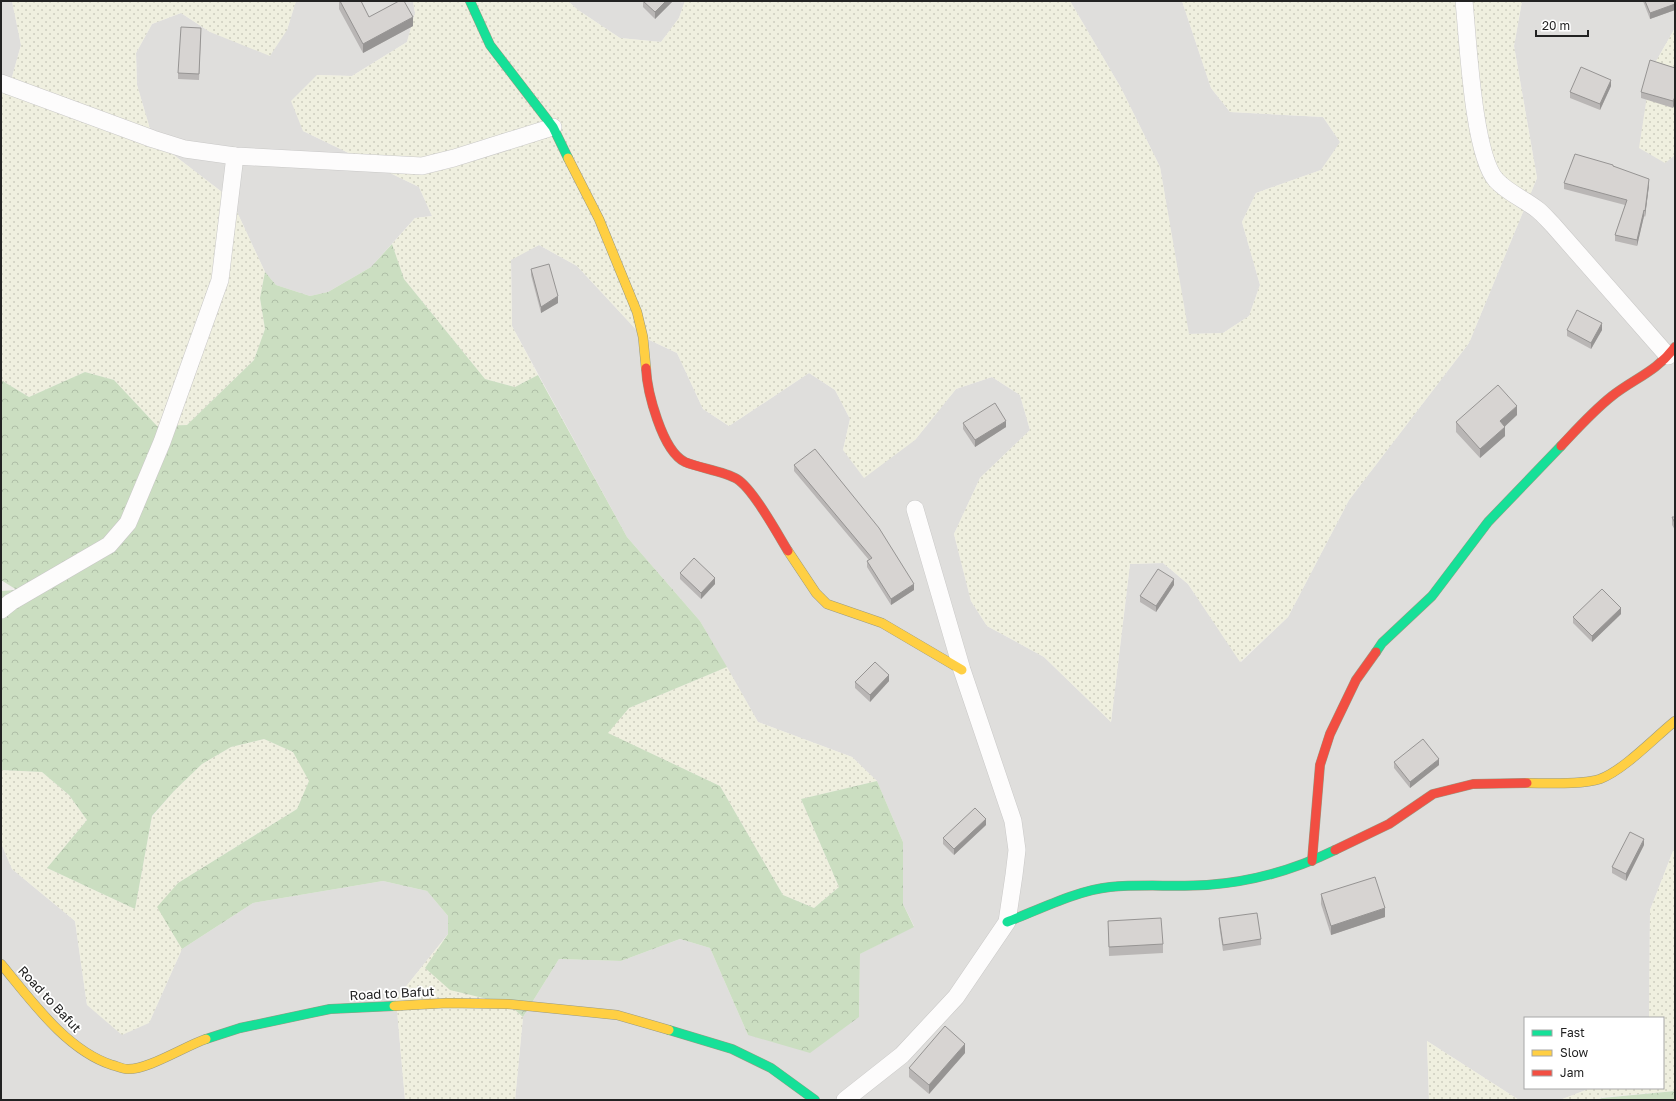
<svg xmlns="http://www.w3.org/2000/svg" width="1676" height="1101" viewBox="0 0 1676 1101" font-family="'Golos Text',sans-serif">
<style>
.residential{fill:#dfdedc}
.farmland{fill:url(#farmland-dots)}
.forest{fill:url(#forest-crowns)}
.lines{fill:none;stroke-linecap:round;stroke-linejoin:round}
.street-casing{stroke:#c9c8c7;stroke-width:18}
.fast-casing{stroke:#999a82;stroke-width:10}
.slow-casing{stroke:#999a82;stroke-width:10}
.jam-casing{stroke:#999a82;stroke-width:10}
.street{stroke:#fdfcfc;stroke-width:17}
.fast{stroke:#16e098;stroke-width:9}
.slow{stroke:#ffcf43;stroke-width:9}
.jam{stroke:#f24e42;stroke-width:9}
.wall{fill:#b9b6b5}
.shaded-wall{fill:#969493}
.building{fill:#d7d4d2;stroke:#969493}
.labels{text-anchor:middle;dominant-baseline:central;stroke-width:3.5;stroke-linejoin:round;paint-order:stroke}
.street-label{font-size:13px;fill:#222;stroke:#fff}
</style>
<defs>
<pattern id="farmland-dots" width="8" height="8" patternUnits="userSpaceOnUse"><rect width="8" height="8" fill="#efefdf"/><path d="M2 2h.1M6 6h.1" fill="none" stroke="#cdcdbf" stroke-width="1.8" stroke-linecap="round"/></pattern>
<pattern id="forest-crowns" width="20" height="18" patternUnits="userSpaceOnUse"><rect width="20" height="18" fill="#cbdec1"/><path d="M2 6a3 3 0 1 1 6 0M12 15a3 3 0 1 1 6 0" fill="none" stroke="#aebea6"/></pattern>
</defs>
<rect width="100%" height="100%" fill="#f0eeeb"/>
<g class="residential">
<path d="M 1,1 L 12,1 L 21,45 L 12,77 L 1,90 Z"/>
<path d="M 296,1 L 413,1 L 415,13 L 407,42 L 352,76 L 317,75 L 303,131 L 419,187 L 432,216 L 415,218 L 371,267 L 328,292 L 310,296 L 276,285 L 265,272 L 231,199 L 153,139 L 137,85 L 136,53 L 152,24 L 181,13 L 210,32 L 287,30 Z"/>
<path d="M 568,1 L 685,1 L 679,18 L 661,42 L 620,38 L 578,10 Z"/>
<path d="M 1070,1 L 1182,1 L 1211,88 L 1230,112 L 1323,117 L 1341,143 L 1321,170 L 1256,193 L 1242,222 L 1260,285 L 1249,316 L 1223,333 L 1188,334 L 1160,167 L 1121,88 Z"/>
<path d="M 1522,1 L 1675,1 L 1675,28 L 1651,70 L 1665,163 L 1675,155 L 1675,846 L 1650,910 L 1649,1018 L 1525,1018 L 1525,1088 L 1591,1088 L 1560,1100 L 1519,1100 L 1427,1041 L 1429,1100 L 515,1100 L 523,1017 L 559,959 L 621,961 L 680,939 L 710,948 L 748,1035 L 859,1017 L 860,954 L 914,926 L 903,904 L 903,842 L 877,781 L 852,757 L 758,722 L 700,621 L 627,537 L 512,326 L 511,259 L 539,245 L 577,266 L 643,337 L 677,353 L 703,409 L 729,426 L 809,373 L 835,390 L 850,419 L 843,450 L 915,440 L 956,389 L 992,377 L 1020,395 L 1030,430 L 980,478 L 954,534 L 971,601 L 987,626 L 1044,657 L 1111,722 L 1130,564 L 1163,563 L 1188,584 L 1241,662 L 1288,617 L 1349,500 L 1469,343 L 1537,178 L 1514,46 Z"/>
<path d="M 1,843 L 12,869 L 75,921 L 87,1005 L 149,1023 L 182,949 L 253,903 L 383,881 L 427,891 L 448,916 L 448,934 L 396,999 L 405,1100 L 1,1100 Z"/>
</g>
<g class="farmland">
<path d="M 12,1 L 296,1 L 287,30 L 270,56 L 210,32 L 181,13 L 152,24 L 136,53 L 137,85 L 153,139 L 231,199 L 265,272 L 260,298 L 265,329 L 254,360 L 187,425 L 157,426 L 114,380 L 85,372 L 29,397 L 1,380 L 1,90 L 12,77 L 21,45 Z"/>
<path d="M 413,1 L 568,1 L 578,10 L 620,38 L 661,42 L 679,18 L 685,1 L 1070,1 L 1121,88 L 1160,167 L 1189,334 L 1223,333 L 1249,316 L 1260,285 L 1242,222 L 1256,193 L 1321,170 L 1340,142 L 1323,117 L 1230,112 L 1211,88 L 1182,1 L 1522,1 L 1514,46 L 1537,178 L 1469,343 L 1349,500 L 1288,617 L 1240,662 L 1188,584 L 1163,563 L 1130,564 L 1111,722 L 1044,657 L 987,626 L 971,601 L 954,534 L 980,478 L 1030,430 L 1020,395 L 992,377 L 956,389 L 915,440 L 864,478 L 843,450 L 850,419 L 835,390 L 809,373 L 729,426 L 703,409 L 677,353 L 643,337 L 577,266 L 539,245 L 511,260 L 512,326 L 538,375 L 515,387 L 485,379 L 404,279 L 392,244 L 415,218 L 432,216 L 419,187 L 303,131 L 291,101 L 317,75 L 352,76 L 407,42 L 415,13 Z"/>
<path d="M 1675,28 L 1675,155 L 1665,163 L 1639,148 L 1651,70 Z"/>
<path d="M 727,667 L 758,722 L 852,757 L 877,781 L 801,799 L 839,887 L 814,908 L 783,895 L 720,786 L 607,733 L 629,708 Z"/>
<path d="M 264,739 L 293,752 L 310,780 L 297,809 L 178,883 L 158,907 L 182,949 L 149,1023 L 122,1035 L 87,1005 L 75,921 L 12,869 L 1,843 L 1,770 L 42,772 L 69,795 L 87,820 L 47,868 L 135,909 L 152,817 L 174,791 L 202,764 L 231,747 Z"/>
<path d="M 1675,846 L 1675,1091 L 1602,1097 L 1597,1100 L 1560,1100 L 1591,1088 L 1663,1088 L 1663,1018 L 1649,1018 L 1650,910 Z"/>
<path d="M 448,934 L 425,968 L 508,1004 L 523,1017 L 515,1100 L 405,1100 L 396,999 Z"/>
<path d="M 1427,1041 L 1519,1100 L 1429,1100 Z"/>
</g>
<g class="forest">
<path d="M 392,244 L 404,279 L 485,379 L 515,387 L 538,375 L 627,537 L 700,621 L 727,667 L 629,708 L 608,733 L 720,786 L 783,895 L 814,908 L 839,887 L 801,799 L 877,781 L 903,842 L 903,904 L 914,927 L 860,954 L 859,1017 L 810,1053 L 748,1035 L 710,948 L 680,939 L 621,961 L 559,959 L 523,1017 L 508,1004 L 450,990 L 425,968 L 448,934 L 448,916 L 427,891 L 383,881 L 253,903 L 182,949 L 157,907 L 178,883 L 297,809 L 309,781 L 293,752 L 264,739 L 231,747 L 202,764 L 174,791 L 152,816 L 135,909 L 47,868 L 87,820 L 69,795 L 42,772 L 1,770 L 1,591 L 17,590 L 1,580 L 1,380 L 29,397 L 85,372 L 114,380 L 157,426 L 187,425 L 254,360 L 265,329 L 260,298 L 265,272 L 276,285 L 310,296 L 328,292 L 371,267 Z"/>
<path d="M 1675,1091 L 1675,1100 L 1597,1100 L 1602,1098 Z"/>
</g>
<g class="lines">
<defs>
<g id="street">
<path d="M 1464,1 C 1468,39 1473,154 1496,180 C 1508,193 1524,199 1538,210 C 1543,214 1548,220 1553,225 L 1668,356"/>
<path d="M 1,83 L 153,139 L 185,149 L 235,156 L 422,166 L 454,158 L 553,127"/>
<path d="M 1,610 L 11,602 L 109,545 L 128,523 L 162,442 L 220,280 L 235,156"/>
<path d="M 845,1100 L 902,1055 L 956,997 L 1007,922 L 1014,875 L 1017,850 L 1013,821 L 962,670 L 915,509"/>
</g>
<g id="fast">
<path d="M 470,1 L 490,45 L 553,127 L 568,158"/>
<path d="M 1376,652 L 1382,643 L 1432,596 L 1488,522 L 1561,446"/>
<path d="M 1007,922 C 1038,910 1078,890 1110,887 C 1142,884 1175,887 1207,885 C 1251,882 1296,869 1335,850"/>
<path d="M 669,1030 L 732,1049 L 771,1068 L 815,1100"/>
<path d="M 206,1039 L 240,1028 L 330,1009 L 394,1006"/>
</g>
<g id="slow">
<path d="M 568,158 L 599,219 L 637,312 L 643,337 L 646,368"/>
<path d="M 788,551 L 816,593 L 827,604 L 882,623 L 962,670"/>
<path d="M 1527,783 C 1546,783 1582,785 1600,779 C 1624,770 1654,738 1675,721"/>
<path d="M 1,964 C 31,1000 66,1050 112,1065 C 117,1066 122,1069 127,1069 C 148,1070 185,1046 206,1039"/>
<path d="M 394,1006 L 447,1003 L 508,1004 L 617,1015 L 669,1030"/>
</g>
<g id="jam">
<path d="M 646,368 C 647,391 662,451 685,462 C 699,468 724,471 737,479 C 753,489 777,533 788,551"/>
<path d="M 1561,446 C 1577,429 1593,411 1612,396 C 1635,378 1656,372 1675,347"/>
<path d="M 1335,850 L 1389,824 L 1433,794 L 1473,784 L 1527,783"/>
<path d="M 1312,861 L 1320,765 L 1330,734 L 1356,680 L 1376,652"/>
</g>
</defs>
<use href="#street" class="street-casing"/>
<use href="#fast" class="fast-casing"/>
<use href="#slow" class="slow-casing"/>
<use href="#jam" class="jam-casing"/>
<use href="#street" class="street"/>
<use href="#fast" class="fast"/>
<use href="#slow" class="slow"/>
<use href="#jam" class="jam"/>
</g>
<g class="wall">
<path d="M 339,1 L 361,1 L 369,17 L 413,26 L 363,53 L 339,9 Z"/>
<path d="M 643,1 L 673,1 L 655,19 L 643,7 Z"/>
<path d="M 1643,1 L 1675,1 L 1675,10 L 1650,19 Z"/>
<path d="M 201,34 L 199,80 L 178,79 L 178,73 Z"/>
<path d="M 1675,68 L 1675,103 L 1673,108 L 1641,98 L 1641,92 Z"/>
<path d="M 1611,86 L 1600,110 L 1570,98 L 1570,92 Z"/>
<path d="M 1613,166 L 1649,185 L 1645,217 L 1644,216 L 1637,246 L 1615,241 L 1615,235 L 1625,205 L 1564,189 L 1564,183 Z"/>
<path d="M 531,269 L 558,303 L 541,313 L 531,275 Z"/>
<path d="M 1567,330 L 1602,330 L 1591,349 L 1567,336 Z"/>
<path d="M 1517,415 L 1504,427 L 1505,436 L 1480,458 L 1456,432 L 1456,422 Z"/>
<path d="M 963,423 L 1006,427 L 975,447 L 963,429 Z"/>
<path d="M 1675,451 L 1675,461 L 1674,459 L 1674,452 Z"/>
<path d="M 794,465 L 914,590 L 891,605 L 867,567 L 867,561 L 869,560 L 794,471 Z"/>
<path d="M 1672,517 L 1675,517 L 1675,530 L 1672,525 Z"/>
<path d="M 680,573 L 715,584 L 701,599 L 680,579 Z"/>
<path d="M 1174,585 L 1156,612 L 1140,602 L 1140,596 Z"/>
<path d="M 1621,614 L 1592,642 L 1573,623 L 1573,617 Z"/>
<path d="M 889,681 L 870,702 L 855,688 L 855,682 Z"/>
<path d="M 1394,762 L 1439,765 L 1410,788 L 1394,768 Z"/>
<path d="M 986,825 L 954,855 L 943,844 L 943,838 Z"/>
<path d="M 1644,845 L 1626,881 L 1612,873 L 1612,867 Z"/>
<path d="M 1321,894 L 1385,917 L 1331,935 L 1321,904 Z"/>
<path d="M 1219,918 L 1261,939 L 1261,945 L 1223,951 L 1219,925 Z"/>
<path d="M 1108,921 L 1163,944 L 1163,953 L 1109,956 Z"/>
<path d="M 965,1053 L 929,1094 L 909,1077 L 909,1068 Z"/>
</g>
<g class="shaded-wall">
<path d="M 666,1 L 673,1 L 655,19 L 655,12 Z"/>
<path d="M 1675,4 L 1675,10 L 1650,19 L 1650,13 Z"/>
<path d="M 413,17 L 413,26 L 363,53 L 363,44 Z"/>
<path d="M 1611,80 L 1611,86 L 1600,110 L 1600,104 Z"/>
<path d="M 1675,97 L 1675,103 L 1673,108 L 1673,101 Z"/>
<path d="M 1649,179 L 1649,185 L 1645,217 L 1645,211 Z"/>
<path d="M 1644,210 L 1644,216 L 1637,246 L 1637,240 Z"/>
<path d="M 558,296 L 558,303 L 541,313 L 541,307 Z"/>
<path d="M 1602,323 L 1602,330 L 1591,349 L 1591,343 Z"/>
<path d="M 1517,406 L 1517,415 L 1500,431 L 1500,421 Z"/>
<path d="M 1006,421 L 1006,427 L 975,447 L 975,440 Z"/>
<path d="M 1505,427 L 1505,436 L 1480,458 L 1480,449 Z"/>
<path d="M 715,578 L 715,584 L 701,599 L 701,593 Z"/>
<path d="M 1174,579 L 1174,585 L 1156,612 L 1156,606 Z"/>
<path d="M 914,584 L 914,590 L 891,605 L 891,599 Z"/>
<path d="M 1621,608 L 1621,614 L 1592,642 L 1592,636 Z"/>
<path d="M 889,675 L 889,681 L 870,702 L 870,695 Z"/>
<path d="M 1439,759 L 1439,765 L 1410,788 L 1410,782 Z"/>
<path d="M 986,819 L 986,825 L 954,855 L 954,849 Z"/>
<path d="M 1644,839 L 1644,845 L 1626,881 L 1626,874 Z"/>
<path d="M 1385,908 L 1385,917 L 1331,935 L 1331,926 Z"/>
<path d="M 965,1044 L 965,1053 L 929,1094 L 929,1085 Z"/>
</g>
<g class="building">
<path d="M 340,1 L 361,1 L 369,17 L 399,1 L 404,1 L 413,17 L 363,44 Z"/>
<path d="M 643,1 L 666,1 L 655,12 Z"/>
<path d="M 1645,1 L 1675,1 L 1675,4 L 1650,13 Z"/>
<path d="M 181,27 L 201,28 L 199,74 L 178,73 Z"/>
<path d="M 1650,60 L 1675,68 L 1675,97 L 1673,101 L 1641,92 Z"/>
<path d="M 1581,67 L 1611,80 L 1600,104 L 1570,92 Z"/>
<path d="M 1575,154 L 1613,165 L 1613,166 L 1649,179 L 1645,211 L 1644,210 L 1637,240 L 1615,235 L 1627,200 L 1564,183 Z"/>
<path d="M 549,264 L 558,296 L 541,307 L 531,269 Z"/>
<path d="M 1577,310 L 1602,323 L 1591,343 L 1567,330 Z"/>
<path d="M 1498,385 L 1517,406 L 1500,421 L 1505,427 L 1480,449 L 1456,422 Z"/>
<path d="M 995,403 L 1006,421 L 975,440 L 963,423 Z"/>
<path d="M 815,449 L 879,528 L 914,584 L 891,599 L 867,561 L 872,558 L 794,465 Z"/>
<path d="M 1672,517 L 1675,517 L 1675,523 Z"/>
<path d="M 694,558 L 715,578 L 701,593 L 680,573 Z"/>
<path d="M 1158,569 L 1174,579 L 1156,606 L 1140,596 Z"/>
<path d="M 1602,589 L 1621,608 L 1592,636 L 1573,617 Z"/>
<path d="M 875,662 L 889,675 L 870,695 L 855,682 Z"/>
<path d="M 1423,739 L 1439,759 L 1410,782 L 1394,762 Z"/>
<path d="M 975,808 L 986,819 L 954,849 L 943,838 Z"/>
<path d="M 1630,832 L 1644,839 L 1626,874 L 1612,867 Z"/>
<path d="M 1375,877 L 1385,908 L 1331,926 L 1321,894 Z"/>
<path d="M 1257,913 L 1261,939 L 1223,945 L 1219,918 Z"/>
<path d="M 1161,918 L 1163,944 L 1109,947 L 1108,921 Z"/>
<path d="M 945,1026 L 965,1044 L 929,1085 L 909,1068 Z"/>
</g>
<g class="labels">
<g class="street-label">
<text transform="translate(392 993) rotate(-3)">Road to Bafut</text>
<text transform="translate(50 999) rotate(47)">Road to Bafut</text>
</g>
</g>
<rect width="1676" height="1101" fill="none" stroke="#222222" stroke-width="4"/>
<rect x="1524" y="1017" width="140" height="72" fill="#ffffff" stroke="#a7a7a7"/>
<rect x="1532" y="1030" width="20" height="6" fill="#16e098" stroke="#a7a7a7"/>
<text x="1560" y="1037" font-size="12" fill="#222222">Fast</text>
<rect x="1532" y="1050" width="20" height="6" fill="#ffcf43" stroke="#a7a7a7"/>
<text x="1560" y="1057" font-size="12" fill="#222222">Slow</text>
<rect x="1532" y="1070" width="20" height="6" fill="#f24e42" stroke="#a7a7a7"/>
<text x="1560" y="1077" font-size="12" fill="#222222">Jam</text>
<path d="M1536 30v6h52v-6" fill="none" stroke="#222222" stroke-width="2"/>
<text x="1542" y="30" font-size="12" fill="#222222" stroke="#ffffff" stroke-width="3" paint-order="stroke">20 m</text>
</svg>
